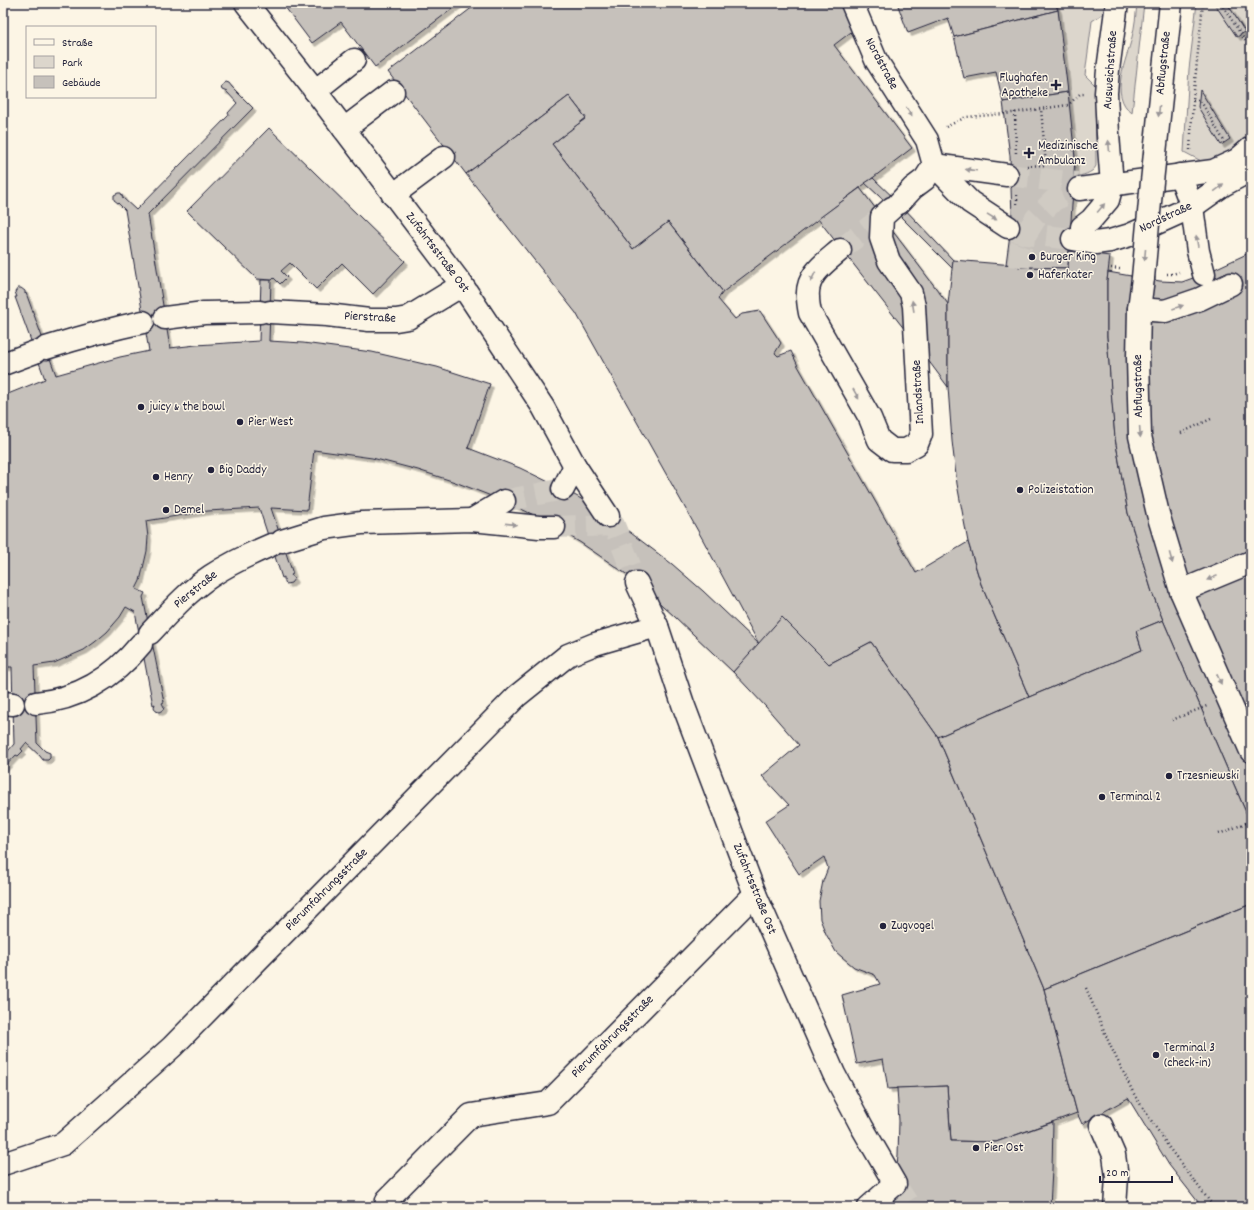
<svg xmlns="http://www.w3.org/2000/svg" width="1254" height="1210" viewBox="0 0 1254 1210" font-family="Dekko,sans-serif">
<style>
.green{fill:#dcd6cc;stroke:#7f7c84}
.building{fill:#c6c1bb;stroke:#22223b;filter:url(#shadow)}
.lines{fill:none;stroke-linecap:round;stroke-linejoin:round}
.minor-tunnel{stroke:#d0cbc3;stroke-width:22;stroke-dasharray:22 11;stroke-linecap:butt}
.minor-casing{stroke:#22223b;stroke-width:25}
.path{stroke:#22223b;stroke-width:2.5;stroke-dasharray:1 3;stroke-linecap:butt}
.minor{stroke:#fcf5e5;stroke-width:22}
.minor-bridge-casing{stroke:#22223b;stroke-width:25;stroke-linecap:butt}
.minor-bridge{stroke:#fcf5e5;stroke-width:22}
.oneway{fill:#9a9698}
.poi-dot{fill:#22223b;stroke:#fcf5e5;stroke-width:1.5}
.labels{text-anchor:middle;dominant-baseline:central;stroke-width:3;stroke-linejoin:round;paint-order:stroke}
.street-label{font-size:13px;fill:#22223b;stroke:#fcf5e5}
.poi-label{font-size:13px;fill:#22223b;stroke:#fcf5e5;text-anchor:start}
</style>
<defs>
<filter id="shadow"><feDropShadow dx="3.5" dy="3.5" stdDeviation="0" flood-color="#0004"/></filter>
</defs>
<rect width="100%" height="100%" fill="#fcf5e5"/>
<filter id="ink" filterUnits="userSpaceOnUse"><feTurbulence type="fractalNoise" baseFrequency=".025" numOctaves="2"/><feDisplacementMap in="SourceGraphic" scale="8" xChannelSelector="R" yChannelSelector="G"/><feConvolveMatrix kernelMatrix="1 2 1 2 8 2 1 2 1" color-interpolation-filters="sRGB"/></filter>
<g filter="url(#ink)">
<g class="green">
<path d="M 1055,3 L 1105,3 L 1104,13 L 1092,21 L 1085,75 L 1095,85 L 1096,166 C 1092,174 1082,175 1075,177 L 1075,158 L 1058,10 Z"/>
<path d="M 1137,3 L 1144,3 L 1132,113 C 1108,95 1127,60 1132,37 C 1135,26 1136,14 1137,3 Z"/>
<path d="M 1197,3 L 1251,3 L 1251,139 L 1238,148 L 1205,163 L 1184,152 L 1189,69 Z"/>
</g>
<g class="building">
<path d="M 282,3 L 460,3 L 375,67 L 341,22 L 312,43 Z"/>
<path d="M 478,3 L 842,3 L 859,26 L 834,45 L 912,148 L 723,292 L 668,222 L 633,249 L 552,144 L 586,118 L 569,96 L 466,174 L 388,72 Z"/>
<path d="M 897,3 L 1055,3 L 1058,10 L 954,37 L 948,18 L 908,33 Z"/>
<path d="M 1214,3 L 1227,3 L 1245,32 L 1237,37 Z"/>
<path d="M 1058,10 L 1068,92 L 1003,102 L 996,72 L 964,78 L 954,37 Z"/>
<path d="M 226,82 L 229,83 L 232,87 L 253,108 L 148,214 L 170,348 L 196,345 L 259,341 L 261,280 L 271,280 L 269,341 L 303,343 L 372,352 L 437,367 L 490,384 L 468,448 L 520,468 L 559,487 L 578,497 L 615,521 L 672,564 L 703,591 L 759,644 L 733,672 L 674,616 L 632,578 L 581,543 L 536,516 L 504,501 L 455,482 L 418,470 L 372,458 L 314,450 L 307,510 L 271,508 L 293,574 L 291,575 L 294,579 L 291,583 L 286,584 L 284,579 L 284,577 L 282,578 L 259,508 L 208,511 L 146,521 L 148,537 L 147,551 L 140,581 L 136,589 L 145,593 L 143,597 L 164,702 L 162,703 L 164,707 L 163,710 L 159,712 L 156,711 L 154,707 L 155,704 L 153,705 L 135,612 L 126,607 L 120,617 L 107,632 L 95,642 L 84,650 L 54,663 L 34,666 L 37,743 L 45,751 L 50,753 L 50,758 L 48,760 L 43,760 L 40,756 L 26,743 L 21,749 L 23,751 L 18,756 L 16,755 L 3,769 L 3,757 L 14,744 L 12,667 L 3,667 L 3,396 L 45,379 L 15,297 L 17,297 L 15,292 L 18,288 L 21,288 L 25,291 L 25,294 L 26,293 L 56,375 L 120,357 L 149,351 L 125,210 L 118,203 L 114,200 L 114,195 L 118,193 L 121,193 L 123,198 L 136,210 L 229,115 L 228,113 L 237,103 L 227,92 L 222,90 L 221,87 L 222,85 Z"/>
<path d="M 1200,90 L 1230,139 L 1221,145 L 1198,107 Z"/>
<path d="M 1068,92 L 1075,158 L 1068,268 L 1019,267 L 1006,264 L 1012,219 L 1010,156 L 1003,102 Z"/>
<path d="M 569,96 L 586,118 L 552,144 L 633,249 L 668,222 L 723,292 L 718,299 L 735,319 L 742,314 L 760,311 L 781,343 L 775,353 L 778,356 L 791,351 L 798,366 L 916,573 L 968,542 L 981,584 L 1029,697 L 938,737 L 871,642 L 829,664 L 782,617 L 759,644 L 703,540 L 576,313 L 466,174 Z"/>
<path d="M 269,128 L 405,261 L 373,294 L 342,263 L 316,289 L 290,263 L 281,271 L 287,277 L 280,284 L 274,278 L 272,280 L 257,279 L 187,211 Z"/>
<path d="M 873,178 L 899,203 L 953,260 L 953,269 L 892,208 L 865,183 Z"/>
<path d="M 860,188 L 948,304 L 948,387 L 916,344 L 818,219 Z"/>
<path d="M 1069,251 L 1110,256 L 1107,281 L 1107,336 L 1115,438 L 1128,513 L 1152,592 L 1163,620 L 1136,631 L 1142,650 L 1029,697 L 981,584 L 968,542 L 957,484 L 952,441 L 948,387 L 948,304 L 953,260 L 1014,265 L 1019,267 L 1068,268 Z"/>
<path d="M 1251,252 L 1251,824 L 1163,620 L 1152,592 L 1128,513 L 1115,438 L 1112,403 L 1107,336 L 1107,281 L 1108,272 L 1160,281 L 1182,282 L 1204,274 Z"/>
<path d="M 782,617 L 829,664 L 871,642 L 938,737 L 1044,989 L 1077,1113 L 996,1142 L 951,1141 L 947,1086 L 903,1088 L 888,1089 L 883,1059 L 857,1064 L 842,995 L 880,984 L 875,975 L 854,967 L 836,952 L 826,934 L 820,919 L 819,901 L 823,881 L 828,868 L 824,857 L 799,874 L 765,821 L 789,805 L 762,776 L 799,745 L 766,707 L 733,672 Z"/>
<path d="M 1163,620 L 1251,824 L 1251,904 L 1044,989 L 938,737 L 1029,697 L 1142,650 L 1136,631 Z"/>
<path d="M 1249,905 L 1251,909 L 1251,1207 L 1202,1207 L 1169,1165 L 1128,1098 L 1082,1124 L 1077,1113 L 1044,989 Z"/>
<path d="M 947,1086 L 951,1141 L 996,1142 L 1053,1122 L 1052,1170 L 1050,1207 L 893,1207 L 898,1155 L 899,1121 L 897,1088 Z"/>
</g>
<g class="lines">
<g class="minor-tunnel">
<path d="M 1007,175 L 1077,183"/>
<path d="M 1014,230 L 1026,234 L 1073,239"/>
<path d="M 840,250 L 882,217"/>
<path d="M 1019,267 L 1021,247 L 1026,234 L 1036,218 L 1054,200 L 1079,189"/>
<path d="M 504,501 L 563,489"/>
<path d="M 608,516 L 614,525 L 637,583"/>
<path d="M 554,527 L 614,525"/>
<path d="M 895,1184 L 910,1207"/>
</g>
<defs>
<g id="minor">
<path d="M 246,3 L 310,84 L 462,285 L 543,407 L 575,466 L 608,516"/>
<path d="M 852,3 L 876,60 L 927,140 L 934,165 L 970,202 L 1008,227"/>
<path d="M 315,91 L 354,60"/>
<path d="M 344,129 L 393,92"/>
<path d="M 1180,175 L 1192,207 L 1198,251 L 1204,274"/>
<path d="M 1079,189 L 1213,171 L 1237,160 L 1251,148"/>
<path d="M 393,195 L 444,157"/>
<path d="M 899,203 L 913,188 L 925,179 L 934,165 L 1007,175"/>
<path d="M 1082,227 L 1091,220 L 1108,200 L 1112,185 L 1108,134 L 1106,93 L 1108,70 L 1117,3"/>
<path d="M 1073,239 L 1095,243 L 1110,241 L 1130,235 L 1192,207 L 1223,185 L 1251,170"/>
<path d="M 840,250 C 825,263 806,275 808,297 C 808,303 809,308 810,313 L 870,418 L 879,440 L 892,450 L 906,450 L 917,444 L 921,434 L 914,306 L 911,293 L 889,261 L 881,238 L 882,217 L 892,208"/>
<path d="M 1143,278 L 1139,309 L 1138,358 L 1140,436 L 1158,514 L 1181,591 L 1251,751"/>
<path d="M 1139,309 L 1165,311 L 1200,299 L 1231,284"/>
<path d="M 270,312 L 327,315 L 369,320 L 396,320 L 408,318 L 462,285"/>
<path d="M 165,318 L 204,313 L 260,312"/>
<path d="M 46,348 C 78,338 110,329 143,322"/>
<path d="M 3,364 L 35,352"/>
<path d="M 563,489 L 575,466"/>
<path d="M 472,520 L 504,501"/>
<path d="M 282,541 L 324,528 L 361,523 L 472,520 L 539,527 L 554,527"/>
<path d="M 637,583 L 657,626 L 683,704 L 755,894 L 834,1074 L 862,1127 L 895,1184 L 869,1207"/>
<path d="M 1181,591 L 1251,562"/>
<path d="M 150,633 C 169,613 187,592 211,576 C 229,564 250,554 271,545"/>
<path d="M 3,703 L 13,704"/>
<path d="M 36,703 C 79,699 114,677 141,644"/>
<path d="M 1101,1125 L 1114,1155 L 1117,1177 L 1115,1207"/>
<path d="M 3,1164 L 63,1144 L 172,1047 L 517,696 L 568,655 L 595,644 L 657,626"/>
<path d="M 386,1207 L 387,1200 L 471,1115 L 548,1103 L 755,894"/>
</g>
</defs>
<use href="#minor" class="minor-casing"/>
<g class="path">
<path d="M 1221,3 L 1251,50"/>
<path d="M 1193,100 L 1199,100 L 1203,105 L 1224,141"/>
<path d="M 1015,112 L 1016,155"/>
<path d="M 946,127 L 966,117 L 1005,114 L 1068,105 L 1080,94 L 1084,94"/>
<path d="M 1190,150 L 1193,100 L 1203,3"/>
<path d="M 1027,166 L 1046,165 L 1041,109"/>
<path d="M 1017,195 L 1017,206"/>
<path d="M 1111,268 L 1120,269"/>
<path d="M 1167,274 L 1173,274 L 1179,272"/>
<path d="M 1181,433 L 1213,418"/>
<path d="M 1172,720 L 1207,706"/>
<path d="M 1219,834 L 1251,821"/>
<path d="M 1086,988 L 1110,1045 L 1135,1096 L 1170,1149 L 1214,1207"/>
</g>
<use href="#minor" class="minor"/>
<defs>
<path id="minor-bridge" d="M 1143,278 L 1151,191 L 1171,3"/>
</defs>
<use href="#minor-bridge" class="minor-bridge-casing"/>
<use href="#minor-bridge" class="minor-bridge"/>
</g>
<defs><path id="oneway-solid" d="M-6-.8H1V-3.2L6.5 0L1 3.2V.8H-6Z"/></defs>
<g class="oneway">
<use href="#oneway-solid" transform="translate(1159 111) rotate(96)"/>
<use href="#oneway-solid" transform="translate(909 112) rotate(58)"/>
<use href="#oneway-solid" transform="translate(1109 146) rotate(-95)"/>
<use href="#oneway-solid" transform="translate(971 170) rotate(-173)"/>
<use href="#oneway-solid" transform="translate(1219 188) rotate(-36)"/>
<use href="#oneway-solid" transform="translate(1101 208) rotate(-50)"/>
<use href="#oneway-solid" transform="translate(992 217) rotate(32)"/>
<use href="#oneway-solid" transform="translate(1197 241) rotate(-99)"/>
<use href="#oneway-solid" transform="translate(1145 255) rotate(95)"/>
<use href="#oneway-solid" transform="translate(813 277) rotate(116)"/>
<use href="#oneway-solid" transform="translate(913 306) rotate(-99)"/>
<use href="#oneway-solid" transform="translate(1178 307) rotate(-19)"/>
<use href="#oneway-solid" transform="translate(856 394) rotate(60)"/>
<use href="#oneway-solid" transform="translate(1140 432) rotate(86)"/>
<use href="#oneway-solid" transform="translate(511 524) rotate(6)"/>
<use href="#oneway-solid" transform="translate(1171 558) rotate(74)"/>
<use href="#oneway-solid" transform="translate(1212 578) rotate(158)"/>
<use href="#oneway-solid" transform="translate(1219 679) rotate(66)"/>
</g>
</g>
<g class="poi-dot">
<path d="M1054 79h4v4h4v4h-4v4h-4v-4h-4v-4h4z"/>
<path d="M1027 147h4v4h4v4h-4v4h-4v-4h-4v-4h4z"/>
<circle cx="1032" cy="257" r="4"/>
<circle cx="1030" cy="275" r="4"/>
<circle cx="141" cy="407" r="4"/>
<circle cx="240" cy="422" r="4"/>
<circle cx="211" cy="470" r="4"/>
<circle cx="156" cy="477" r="4"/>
<circle cx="1020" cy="490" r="4"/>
<circle cx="166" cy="510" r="4"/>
<circle cx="1169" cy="776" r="4"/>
<circle cx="1102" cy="797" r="4"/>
<circle cx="883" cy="926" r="4"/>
<circle cx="1156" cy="1055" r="4"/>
<circle cx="976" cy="1148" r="4"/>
</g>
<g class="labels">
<g class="street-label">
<text transform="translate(1164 63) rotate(-84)">Abflugstraße</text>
<text transform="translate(881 64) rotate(62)">Nordstraße</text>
<text transform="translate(1111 70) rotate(-86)">Ausweichstraße</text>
<text transform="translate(1166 218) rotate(-25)">Nordstraße</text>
<text transform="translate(437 253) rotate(53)">Zufahrtsstraße Ost</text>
<text transform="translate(370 318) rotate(3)">Pierstraße</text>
<text transform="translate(1139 386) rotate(-91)">Abflugstraße</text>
<text transform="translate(919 392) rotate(-93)">Inlandstraße</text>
<text transform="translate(196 590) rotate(-39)">Pierstraße</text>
<text transform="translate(754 889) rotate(68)">Zufahrtsstraße Ost</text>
<text transform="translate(327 890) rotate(-45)">Pierumfahrungsstraße</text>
<text transform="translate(613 1037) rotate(-45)">Pierumfahrungsstraße</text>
</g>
<g class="poi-label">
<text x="1048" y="78" text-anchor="end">Flughafen<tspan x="1048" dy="15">Apotheke</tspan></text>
<text x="1038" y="146">Medizinische<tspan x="1038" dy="15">Ambulanz</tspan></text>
<text x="1040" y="257">Burger King</text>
<text x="1038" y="275">Haferkater</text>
<text x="149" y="407">juicy &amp; the bowl</text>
<text x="248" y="422">Pier West</text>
<text x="219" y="470">Big Daddy</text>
<text x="164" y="477">Henry</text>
<text x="1028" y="490">Polizeistation</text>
<text x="174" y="510">Demel</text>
<text x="1177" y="776">Trzesniewski</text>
<text x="1110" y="797">Terminal 2</text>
<text x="891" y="926">Zugvogel</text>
<text x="1164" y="1048">Terminal 3<tspan x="1164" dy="15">(check-in)</tspan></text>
<text x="984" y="1148">Pier Ost</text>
</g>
</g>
<rect width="1254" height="1210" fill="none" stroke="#fcf5e5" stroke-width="16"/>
<rect x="8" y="8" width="1238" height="1194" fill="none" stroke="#22223b" stroke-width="1.5" filter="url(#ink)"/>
<rect x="26" y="26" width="130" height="72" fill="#fcf5e5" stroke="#a5a1a1"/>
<rect x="34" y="39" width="20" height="6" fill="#fcf5e5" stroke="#a5a1a1"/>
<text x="62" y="46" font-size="12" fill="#22223b">Straße</text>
<rect x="34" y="56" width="20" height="12" fill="#dcd6cc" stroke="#a5a1a1"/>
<text x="62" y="66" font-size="12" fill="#22223b">Park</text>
<rect x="34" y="76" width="20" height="12" fill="#c6c1bb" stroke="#a5a1a1"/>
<text x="62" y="86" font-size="12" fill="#22223b">Gebäude</text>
<path d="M1100 1176v6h72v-6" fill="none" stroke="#22223b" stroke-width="2"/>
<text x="1106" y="1176" font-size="12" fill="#22223b" stroke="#fcf5e5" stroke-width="3" paint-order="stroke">20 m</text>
</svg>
